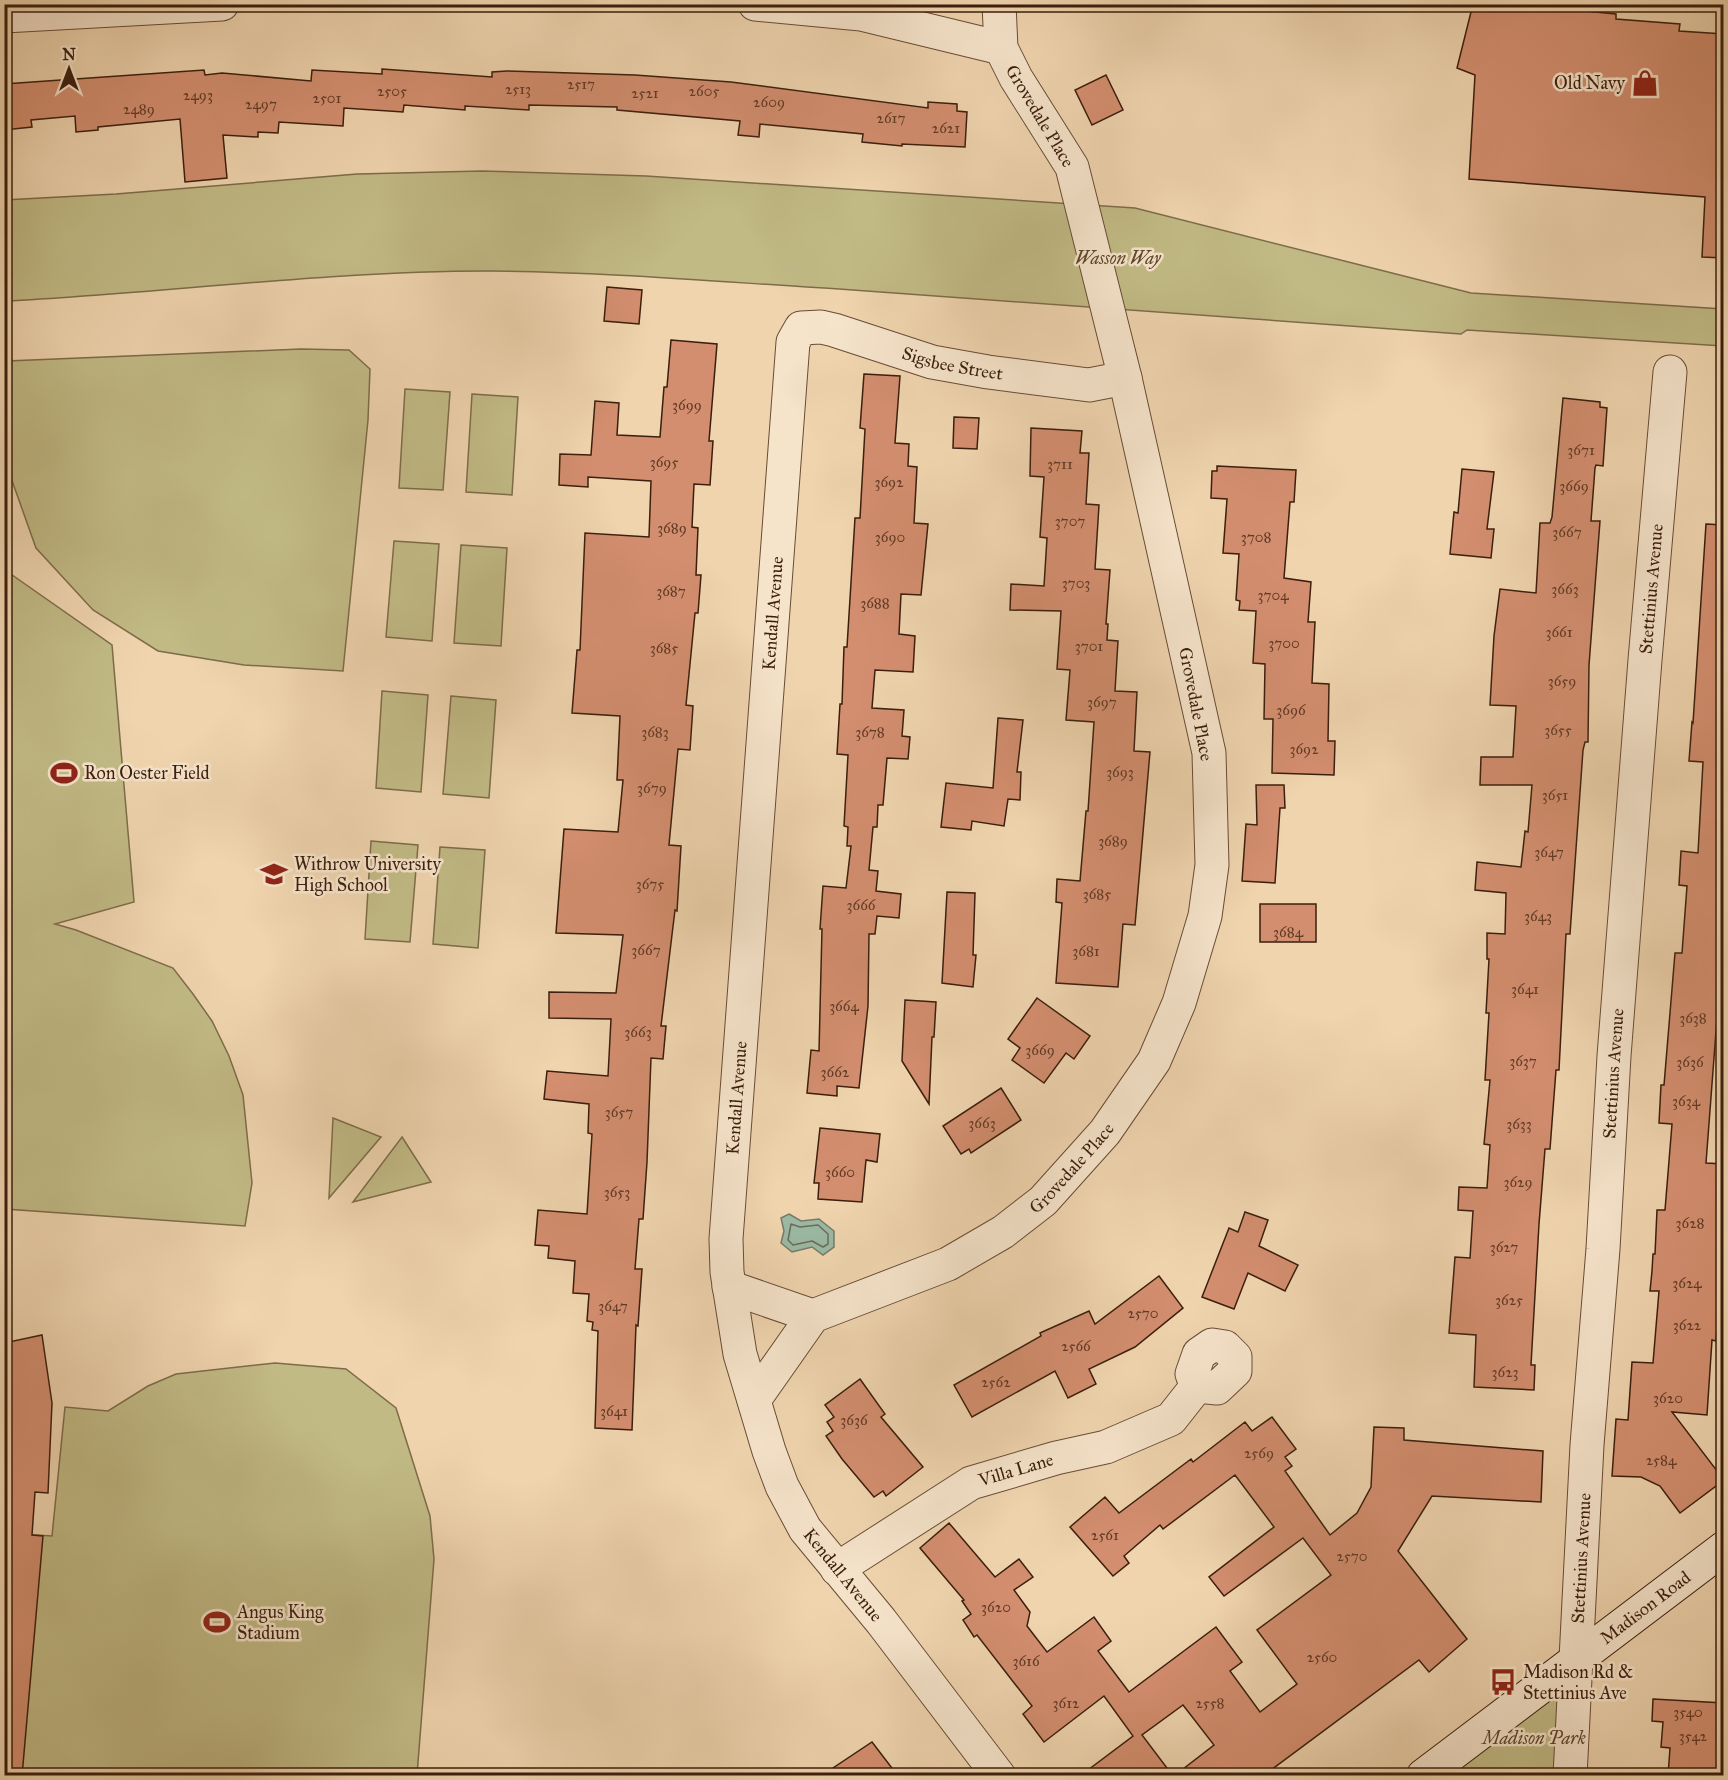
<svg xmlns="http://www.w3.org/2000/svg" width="1728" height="1780" viewBox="0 0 1728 1780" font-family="'IM FELL Great Primer',serif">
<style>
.green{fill:#c1ba85;stroke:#7e6c49;stroke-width:1.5}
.water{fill:#9bb9a4;stroke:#757b68;stroke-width:1.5}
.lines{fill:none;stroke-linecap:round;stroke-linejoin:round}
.shore{stroke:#6b6c58;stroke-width:1.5}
.building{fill:#d38e6f;stroke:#3b1e0d;stroke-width:1.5}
.minor-casing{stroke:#684c35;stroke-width:35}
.secondary-casing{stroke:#3b1e0d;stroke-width:35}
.minor{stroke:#f5e3ca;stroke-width:33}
.secondary{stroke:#f5e3ca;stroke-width:33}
.labels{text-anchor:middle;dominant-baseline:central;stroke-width:5;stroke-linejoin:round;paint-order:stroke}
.number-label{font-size:15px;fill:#613a26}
.poi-label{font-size:18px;fill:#3b1e0d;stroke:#f5e3ca;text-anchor:start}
.street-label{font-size:18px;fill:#3b1e0d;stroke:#f5e3ca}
.park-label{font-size:18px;font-style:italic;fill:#5c452b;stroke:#f5e3ca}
</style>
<rect width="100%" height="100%" fill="#efd4ae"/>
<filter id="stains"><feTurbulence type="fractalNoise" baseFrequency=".00333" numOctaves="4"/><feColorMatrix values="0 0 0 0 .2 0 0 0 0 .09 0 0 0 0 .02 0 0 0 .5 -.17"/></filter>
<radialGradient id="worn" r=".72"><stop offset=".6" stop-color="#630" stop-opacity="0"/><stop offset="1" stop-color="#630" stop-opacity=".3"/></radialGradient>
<g class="green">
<path d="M 482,171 L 646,176 L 1135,208 L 1471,293 L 1723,309 L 1723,346 L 1467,330 L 1461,334 C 1254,319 1047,303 839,289 C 722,282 605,272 488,271 C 326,271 166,293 5,301 L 4,200 L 116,194 L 357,174 Z"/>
<path d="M 301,349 L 349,350 L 370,369 L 368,420 L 343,671 L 244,665 L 158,651 L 93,610 L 36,548 L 10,475 L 7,361 Z"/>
<path d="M 405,389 L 450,392 L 443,490 L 399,488 Z"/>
<path d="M 472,394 L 518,397 L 512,495 L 466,492 Z"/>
<path d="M 394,541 L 439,544 L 432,641 L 386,637 Z"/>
<path d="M 461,545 L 507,548 L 501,646 L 454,643 Z"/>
<path d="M 5,570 L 112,645 L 134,902 L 55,924 L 76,930 L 173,968 L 193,994 L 212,1021 L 229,1056 L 243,1095 L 252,1183 L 245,1226 L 5,1209 Z"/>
<path d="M 382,691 L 428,695 L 421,792 L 376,788 Z"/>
<path d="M 451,696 L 496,700 L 489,798 L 443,794 Z"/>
<path d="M 371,841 L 418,845 L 410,942 L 365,939 Z"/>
<path d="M 440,847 L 485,850 L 478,948 L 433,944 Z"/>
<path d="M 333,1118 L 381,1137 L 329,1198 Z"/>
<path d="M 402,1137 L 431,1182 L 353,1202 Z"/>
<path d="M 275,1363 L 346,1369 L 396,1408 L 430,1516 L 434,1559 L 417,1775 L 5,1775 L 4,1533 L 52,1536 L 65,1407 L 108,1411 L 148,1386 L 176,1374 Z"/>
<path d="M 1576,1660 L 1570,1775 L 1423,1776 Z"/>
</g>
<path class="water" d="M 789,1214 L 801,1221 L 819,1219 L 834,1231 L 834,1247 L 823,1255 L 812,1247 L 792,1252 L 781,1243 L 784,1231 L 781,1218 Z"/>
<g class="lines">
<path class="shore" d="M 791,1224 L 800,1227 L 818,1225 L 828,1234 L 828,1244 L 823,1247 L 812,1241 L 793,1245 L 788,1240 Z"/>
</g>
<g class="building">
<path d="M 1473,4 L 1543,4 L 1543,7 L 1616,14 L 1616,19 L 1680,24 L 1679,31 L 1724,34 L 1724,258 L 1702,257 L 1705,197 L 1469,179 L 1475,75 L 1457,68 Z"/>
<path d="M 382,69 L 492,77 L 492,72 L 507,71 L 635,75 L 731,82 L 928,108 L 928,102 L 957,104 L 957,111 L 967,112 L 965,147 L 902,144 L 902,146 L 862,142 L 863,134 L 760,124 L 759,137 L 738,135 L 740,121 L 617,110 L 617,107 L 529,105 L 529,110 L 465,106 L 465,110 L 404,105 L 403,112 L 344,108 L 343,126 L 279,122 L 278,133 L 258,132 L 258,137 L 223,135 L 227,178 L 185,182 L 180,119 L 98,127 L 98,130 L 76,132 L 75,116 L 31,120 L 32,127 L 4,130 L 4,84 L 204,70 L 205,75 L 222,73 L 311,81 L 312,70 L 382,74 Z"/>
<path d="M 1106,75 L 1123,110 L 1092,125 L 1075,90 Z"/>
<path d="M 607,287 L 642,290 L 639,324 L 604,321 Z"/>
<path d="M 671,340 L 717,344 L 709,441 L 713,441 L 710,485 L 694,484 L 692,527 L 698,528 L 696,575 L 701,575 L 698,613 L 695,613 L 686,705 L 693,706 L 690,750 L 678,749 L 669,845 L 681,846 L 677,911 L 675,910 L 661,1026 L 666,1026 L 663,1059 L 651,1058 L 647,1162 L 643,1219 L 639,1219 L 635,1269 L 642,1269 L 638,1326 L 636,1325 L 632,1430 L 595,1428 L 598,1331 L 592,1330 L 593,1322 L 587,1321 L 589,1294 L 573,1293 L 575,1261 L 548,1258 L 549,1246 L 535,1245 L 538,1210 L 587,1214 L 592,1134 L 588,1133 L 589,1104 L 544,1099 L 547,1071 L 608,1076 L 611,1019 L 549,1018 L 549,992 L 616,993 L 623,935 L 556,933 L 564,829 L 618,832 L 623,780 L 617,780 L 620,716 L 572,713 L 577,650 L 580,650 L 585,533 L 649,537 L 651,481 L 588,477 L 588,487 L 559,485 L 560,454 L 591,455 L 595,401 L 619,403 L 617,435 L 660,437 L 664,387 L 667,387 Z"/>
<path d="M 864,374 L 900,376 L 895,443 L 909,444 L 908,466 L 917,467 L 914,523 L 928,524 L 921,595 L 901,594 L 899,634 L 915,636 L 913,672 L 875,670 L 872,708 L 904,710 L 902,736 L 910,737 L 908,759 L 887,758 L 883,805 L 878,805 L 877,827 L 873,827 L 869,870 L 878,871 L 876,891 L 901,894 L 899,918 L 877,916 L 875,934 L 869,934 L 868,1006 L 859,1088 L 837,1086 L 837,1096 L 807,1093 L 811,1050 L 819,1051 L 822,929 L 820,929 L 823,886 L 846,888 L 851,846 L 847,846 L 848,827 L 844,826 L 848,755 L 837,754 L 840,704 L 842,704 L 844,647 L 847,647 L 855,518 L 860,518 L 865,429 L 860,428 Z"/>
<path d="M 1563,398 L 1600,402 L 1600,407 L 1607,408 L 1603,466 L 1596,465 L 1595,468 L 1591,521 L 1600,521 L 1589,665 L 1588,742 L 1585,742 L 1583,750 L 1570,934 L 1566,934 L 1559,1070 L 1556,1070 L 1550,1149 L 1545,1149 L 1539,1224 L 1531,1365 L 1535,1365 L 1534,1390 L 1474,1387 L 1476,1335 L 1449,1333 L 1455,1257 L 1470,1258 L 1473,1211 L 1458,1210 L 1459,1187 L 1487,1188 L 1490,1145 L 1484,1144 L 1490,1080 L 1485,1080 L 1489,1013 L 1486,1013 L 1489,959 L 1487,959 L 1487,933 L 1505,934 L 1506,893 L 1475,890 L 1477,862 L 1521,867 L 1525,831 L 1528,832 L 1532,785 L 1480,785 L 1481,757 L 1513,757 L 1516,706 L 1490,705 L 1494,636 L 1500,589 L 1536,593 L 1540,523 L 1550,523 L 1552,517 Z"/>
<path d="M 954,417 L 979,418 L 977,449 L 953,448 Z"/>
<path d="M 1031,428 L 1082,431 L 1080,453 L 1089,453 L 1086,504 L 1099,505 L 1095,569 L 1110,570 L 1106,624 L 1108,624 L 1107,640 L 1118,641 L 1115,691 L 1137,692 L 1134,751 L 1150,752 L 1135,925 L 1123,924 L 1118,987 L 1056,983 L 1062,903 L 1056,902 L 1057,879 L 1080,881 L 1086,811 L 1088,811 L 1094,722 L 1066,720 L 1070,670 L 1057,669 L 1061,611 L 1010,610 L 1011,584 L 1044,586 L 1047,538 L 1040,537 L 1044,477 L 1030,476 Z"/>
<path d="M 1217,466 L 1296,470 L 1294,502 L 1290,502 L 1284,578 L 1311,582 L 1308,622 L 1315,622 L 1312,683 L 1329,684 L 1328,741 L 1335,741 L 1334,775 L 1272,773 L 1273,719 L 1264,719 L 1265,664 L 1253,663 L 1256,611 L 1239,610 L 1240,601 L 1236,600 L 1239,554 L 1223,553 L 1227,499 L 1211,498 L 1212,471 L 1217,471 Z"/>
<path d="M 1462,469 L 1494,472 L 1487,529 L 1494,529 L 1491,558 L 1450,554 L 1454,512 L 1458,513 Z"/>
<path d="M 1706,524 L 1724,525 L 1724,973 L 1722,992 L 1719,992 L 1706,1163 L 1724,1164 L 1724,1327 L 1717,1327 L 1716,1341 L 1712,1340 L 1707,1415 L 1672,1412 L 1724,1480 L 1680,1513 L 1660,1486 L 1641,1477 L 1612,1476 L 1616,1419 L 1628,1420 L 1632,1362 L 1653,1363 L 1659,1291 L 1650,1291 L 1652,1271 L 1653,1254 L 1655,1254 L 1657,1210 L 1665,1210 L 1672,1124 L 1659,1123 L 1661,1085 L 1664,1085 L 1675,953 L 1682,953 L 1687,886 L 1679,885 L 1681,851 L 1698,853 L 1703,762 L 1689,761 L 1692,722 L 1693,723 Z"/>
<path d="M 998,718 L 1023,720 L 1017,772 L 1021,772 L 1020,800 L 1008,799 L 1004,826 L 972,821 L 971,830 L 941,827 L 946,783 L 993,788 Z"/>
<path d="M 1256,785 L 1284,785 L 1285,808 L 1280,808 L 1275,883 L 1242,881 L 1246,824 L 1257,825 Z"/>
<path d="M 947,892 L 975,893 L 973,955 L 976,955 L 973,987 L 942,983 Z"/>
<rect x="1260" y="904" width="56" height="38"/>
<path d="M 1037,998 L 1090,1036 L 1074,1059 L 1066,1053 L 1044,1083 L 1012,1060 L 1020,1048 L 1008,1039 Z"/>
<path d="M 905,1000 L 936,1002 L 934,1037 L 932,1037 L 929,1104 L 902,1061 Z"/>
<path d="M 1001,1088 L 1021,1120 L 971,1153 L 969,1149 L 961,1154 L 943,1126 Z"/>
<path d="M 820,1128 L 880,1134 L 877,1162 L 866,1160 L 862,1202 L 818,1199 L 819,1183 L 814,1183 Z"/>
<path d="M 1245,1212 L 1268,1220 L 1259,1246 L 1298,1265 L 1285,1291 L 1248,1273 L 1234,1309 L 1202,1297 L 1229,1228 L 1238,1232 Z"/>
<path d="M 1159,1276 L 1183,1308 L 1135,1347 L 1089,1369 L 1096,1384 L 1068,1398 L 1055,1371 L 972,1417 L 954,1385 L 1041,1336 L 1040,1333 L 1089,1311 L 1095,1324 Z"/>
<path d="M 42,1335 L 52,1403 L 48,1493 L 35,1492 L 32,1535 L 43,1536 L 22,1776 L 4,1776 L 4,1343 Z"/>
<path d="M 860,1379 L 885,1414 L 881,1417 L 923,1467 L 886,1496 L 883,1491 L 874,1497 L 842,1459 L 826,1436 L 833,1431 L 827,1422 L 834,1417 L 825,1405 Z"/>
<path d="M 1272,1417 L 1296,1449 L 1285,1457 L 1292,1466 L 1285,1471 L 1330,1535 L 1357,1513 L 1371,1487 L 1374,1427 L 1404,1428 L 1404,1440 L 1543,1451 L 1541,1502 L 1432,1496 L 1398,1551 L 1467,1639 L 1429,1672 L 1419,1660 L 1263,1776 L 1174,1776 L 1214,1745 L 1183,1705 L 1142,1735 L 1173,1776 L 1080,1776 L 1133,1736 L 1104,1696 L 1044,1742 L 1023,1714 L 1032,1706 L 977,1635 L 974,1637 L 963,1620 L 971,1614 L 962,1601 L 964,1600 L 920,1548 L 949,1523 L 995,1577 L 1019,1559 L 1033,1577 L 1014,1590 L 1030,1612 L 1027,1626 L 1047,1652 L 1094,1617 L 1111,1641 L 1098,1651 L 1129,1692 L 1216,1627 L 1242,1662 L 1230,1671 L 1260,1712 L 1297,1684 L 1257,1630 L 1331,1575 L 1303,1538 L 1224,1596 L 1209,1577 L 1274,1527 L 1235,1475 L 1163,1529 L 1160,1525 L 1124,1556 L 1129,1563 L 1113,1576 L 1070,1527 L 1105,1497 L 1119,1513 L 1191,1459 L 1193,1462 L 1245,1422 L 1252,1431 Z"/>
<path d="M 1653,1699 L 1724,1703 L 1724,1751 L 1721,1751 L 1721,1776 L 1668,1776 L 1670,1748 L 1661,1747 L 1663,1722 L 1652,1721 Z"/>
<path d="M 872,1742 L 898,1776 L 821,1776 Z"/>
</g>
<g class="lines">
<defs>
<g id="minor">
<path d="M 755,4 L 861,14 L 1001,48"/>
<path d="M 4,16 L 222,4"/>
<path d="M 729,1287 L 813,1316"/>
<path id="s1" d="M 754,1400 L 813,1316 L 948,1264 L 1003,1232 L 1043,1201 L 1105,1132 L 1154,1061 L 1179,1003 L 1205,916 L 1212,865 L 1209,753 L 1125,378 L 1072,167 L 1016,78 L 1001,48 L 999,4"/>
<path id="s2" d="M 837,1569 L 971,1483 L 1056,1458 L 1106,1447 L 1171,1419 L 1197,1386 L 1217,1388 L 1235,1371 L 1235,1357 L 1225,1347 L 1212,1345 L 1199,1354 L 1192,1374 L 1197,1386"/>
<path id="s3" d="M 999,1776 L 881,1621 L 805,1529 L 782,1486 L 769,1451 L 740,1354 L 727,1272 L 726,1239 L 793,342 L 801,328 L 821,327 L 834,330 L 932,362 L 988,372 L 1089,385 L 1125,378"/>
<path id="s4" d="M 1570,1776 L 1587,1445 L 1603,1249 L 1614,1056 L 1645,660 L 1670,372"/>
</g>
<g id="secondary">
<path id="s5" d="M 1423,1776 L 1724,1548"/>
</g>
</defs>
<use href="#minor" class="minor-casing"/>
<use href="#secondary" class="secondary-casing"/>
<use href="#minor" class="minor"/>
<use href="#secondary" class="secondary"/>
</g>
<defs>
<symbol id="shop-bare" viewBox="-9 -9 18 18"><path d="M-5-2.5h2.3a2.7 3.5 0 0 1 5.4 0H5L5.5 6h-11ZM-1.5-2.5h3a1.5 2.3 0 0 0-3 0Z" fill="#8f2418" stroke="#f5e3ca" stroke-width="2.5" paint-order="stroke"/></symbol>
<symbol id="stadium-bare" viewBox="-9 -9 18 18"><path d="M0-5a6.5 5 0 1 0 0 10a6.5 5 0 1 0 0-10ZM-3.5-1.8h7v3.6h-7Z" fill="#8f2418" stroke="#f5e3ca" stroke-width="2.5" paint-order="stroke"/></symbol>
<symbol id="school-bare" viewBox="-9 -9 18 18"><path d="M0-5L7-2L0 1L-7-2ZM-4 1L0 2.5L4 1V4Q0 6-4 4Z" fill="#8f2418" stroke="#f5e3ca" stroke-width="2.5" paint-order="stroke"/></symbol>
<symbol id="bus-bare" viewBox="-9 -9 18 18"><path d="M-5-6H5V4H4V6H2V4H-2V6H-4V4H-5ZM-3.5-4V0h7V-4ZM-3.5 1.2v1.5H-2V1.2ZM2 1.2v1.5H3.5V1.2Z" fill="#8f2418" stroke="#f5e3ca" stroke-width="2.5" paint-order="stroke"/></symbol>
</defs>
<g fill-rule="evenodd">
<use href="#shop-bare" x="1626" y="64" width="38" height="38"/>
<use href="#stadium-bare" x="45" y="754" width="38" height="38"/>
<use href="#school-bare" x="255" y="855" width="38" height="38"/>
<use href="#stadium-bare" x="198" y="1603" width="38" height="38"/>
<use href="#bus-bare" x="1484" y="1663" width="38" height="38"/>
</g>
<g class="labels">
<g class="number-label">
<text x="581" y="84">2517</text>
<text x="518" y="89">2513</text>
<text x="392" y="91">2505</text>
<text x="704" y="91">2605</text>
<text x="645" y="93">2521</text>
<text x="198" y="95">2493</text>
<text x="327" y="98">2501</text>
<text x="769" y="102">2609</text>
<text x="261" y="104">2497</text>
<text x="139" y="109">2489</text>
<text x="891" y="118">2617</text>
<text x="946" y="128">2621</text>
<text x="687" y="405">3699</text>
<text x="1581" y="450">3671</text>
<text x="664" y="462">3695</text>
<text x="1060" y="464">3711</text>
<text x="889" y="482">3692</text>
<text x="1574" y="486">3669</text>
<text x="1070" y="521">3707</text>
<text x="672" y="528">3689</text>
<text x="1567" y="532">3667</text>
<text x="890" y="537">3690</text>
<text x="1256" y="537">3708</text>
<text x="1076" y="583">3703</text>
<text x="1565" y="589">3663</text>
<text x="671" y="591">3687</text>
<text x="1273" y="595">3704</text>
<text x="875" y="603">3688</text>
<text x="1559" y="632">3661</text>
<text x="1284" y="643">3700</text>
<text x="1089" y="646">3701</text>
<text x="664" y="648">3685</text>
<text x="1562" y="681">3659</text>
<text x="1102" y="702">3697</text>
<text x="1291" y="710">3696</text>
<text x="1558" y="730">3655</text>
<text x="655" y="732">3683</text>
<text x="870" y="732">3678</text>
<text x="1304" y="749">3692</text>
<text x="1120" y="772">3693</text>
<text x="652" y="788">3679</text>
<text x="1555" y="795">3651</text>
<text x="1113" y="841">3689</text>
<text x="1549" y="852">3647</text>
<text x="650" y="884">3675</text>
<text x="1097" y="894">3685</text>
<text x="861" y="905">3666</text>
<text x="1538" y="916">3643</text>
<text x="1288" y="932">3684</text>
<text x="646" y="950">3667</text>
<text x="1086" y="951">3681</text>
<text x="1525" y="989">3641</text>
<text x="844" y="1006">3664</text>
<text x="1693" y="1018">3638</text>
<text x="638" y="1032">3663</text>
<text x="1040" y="1050">3669</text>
<text x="1523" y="1061">3637</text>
<text x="1690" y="1062">3636</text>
<text x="835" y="1072">3662</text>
<text x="1686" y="1101">3634</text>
<text x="619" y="1112">3657</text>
<text x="982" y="1123">3663</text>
<text x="1519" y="1124">3633</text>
<text x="840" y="1172">3660</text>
<text x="1518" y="1182">3629</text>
<text x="617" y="1192">3653</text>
<text x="1690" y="1223">3628</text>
<text x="1504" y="1247">3627</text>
<text x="1687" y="1283">3624</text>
<text x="1509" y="1300">3625</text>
<text x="613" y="1306">3647</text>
<text x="1143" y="1313">2570</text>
<text x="1687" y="1325">3622</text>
<text x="1076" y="1346">2566</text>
<text x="1505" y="1372">3623</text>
<text x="996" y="1382">2562</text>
<text x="1668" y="1398">3620</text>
<text x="614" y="1411">3641</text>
<text x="854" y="1420">3636</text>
<text x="1259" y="1453">2569</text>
<text x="1661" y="1460">2584</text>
<text x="1105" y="1535">2561</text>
<text x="1352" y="1556">2570</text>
<text x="996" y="1607">3620</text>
<text x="1322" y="1657">2560</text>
<text x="1026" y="1661">3616</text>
<text x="1066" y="1703">3612</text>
<text x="1210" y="1703">2558</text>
<text x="1688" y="1712">3540</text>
<text x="1693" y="1736">3542</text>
</g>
<g class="poi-label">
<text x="1625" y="83" text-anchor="end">Old Navy</text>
<text x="84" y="773">Ron Oester Field</text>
<text x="294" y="864">Withrow University<tspan x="294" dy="21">High School</tspan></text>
<text x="237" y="1612">Angus King<tspan x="237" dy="21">Stadium</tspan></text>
<text x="1523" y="1672">Madison Rd &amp;<tspan x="1523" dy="21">Stettinius Ave</tspan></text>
</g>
<g class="street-label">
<text transform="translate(1040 116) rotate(59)">Grovedale Place</text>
<text stroke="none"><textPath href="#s3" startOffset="1690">Sigsbee Street</textPath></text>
<text stroke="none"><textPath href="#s4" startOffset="1190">Stettinius Avenue</textPath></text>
<text stroke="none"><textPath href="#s3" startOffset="1245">Kendall Avenue</textPath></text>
<text transform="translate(1196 704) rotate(79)">Grovedale Place</text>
<text stroke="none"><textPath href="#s4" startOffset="704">Stettinius Avenue</textPath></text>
<text stroke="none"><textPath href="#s3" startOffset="759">Kendall Avenue</textPath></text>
<text stroke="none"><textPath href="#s1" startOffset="405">Grovedale Place</textPath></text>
<text stroke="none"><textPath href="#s2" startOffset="206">Villa Lane</textPath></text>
<text stroke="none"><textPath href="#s4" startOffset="218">Stettinius Avenue</textPath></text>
<text transform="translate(843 1575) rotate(51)">Kendall Avenue</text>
<text stroke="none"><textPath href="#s5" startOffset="279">Madison Road</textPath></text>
</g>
<g class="park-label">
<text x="1118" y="258">Wasson Way</text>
<text x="1534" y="1738">Madison Park</text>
</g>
</g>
<rect width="1728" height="1780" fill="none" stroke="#efd4ae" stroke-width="24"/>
<rect x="6" y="6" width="1716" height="1768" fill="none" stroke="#3b1e0d" stroke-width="3"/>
<rect x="12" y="12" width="1704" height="1756" fill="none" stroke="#3b1e0d" stroke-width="1.5"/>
<g transform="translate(69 69)" stroke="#f5e3ca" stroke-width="4.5" paint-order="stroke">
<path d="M0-4.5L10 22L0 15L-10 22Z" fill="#3b1e0d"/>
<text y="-9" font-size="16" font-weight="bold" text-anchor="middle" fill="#3b1e0d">N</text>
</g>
<rect width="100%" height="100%" filter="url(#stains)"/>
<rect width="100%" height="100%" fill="url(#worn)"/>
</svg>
